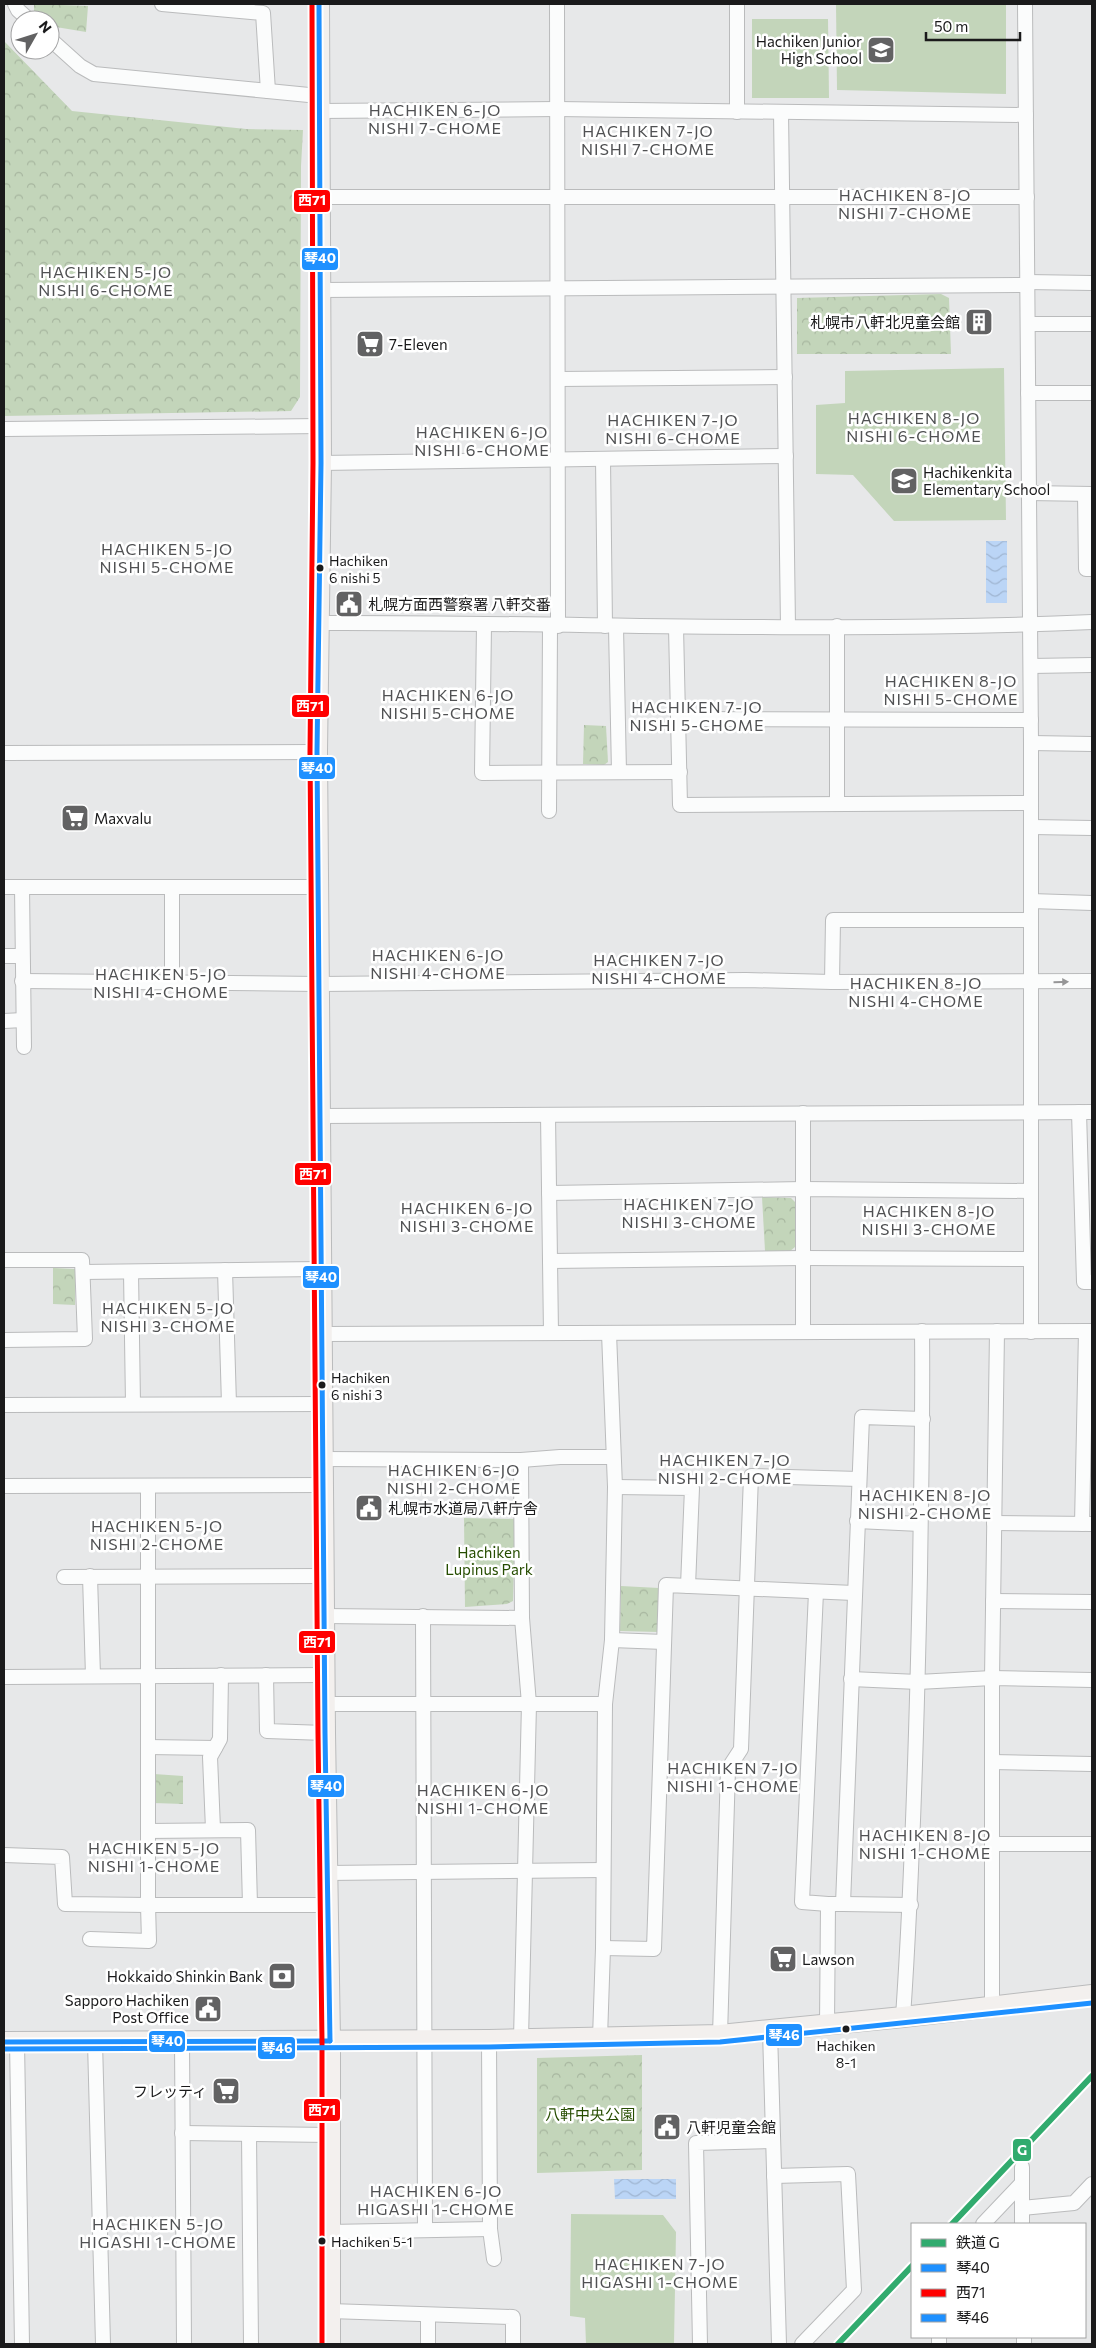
<svg xmlns="http://www.w3.org/2000/svg" width="1096" height="2348" viewBox="0 0 1096 2348" font-family="Commissioner,'Noto Sans JP',sans-serif">
<style>
.forest{fill:url(#forest-crowns)}
.pitch{fill:#c3d5ba}
.water{fill:url(#water-waves)}
.lines{fill:none;stroke-linecap:round;stroke-linejoin:round}
.street-casing{stroke:#babbbc;stroke-width:16}
.secondary-casing{stroke:#babbbc;stroke-width:22}
.street{stroke:#fbfcfc;stroke-width:14}
.secondary{stroke:#f3f0ee;stroke-width:20}
.bus-1-casing{stroke:#fff;stroke-width:9}
.bus-2-casing{stroke:#fff;stroke-width:9}
.bus-3-casing{stroke:#fff;stroke-width:9}
.bus-1{stroke:#1e90ff;stroke-width:5}
.bus-2{stroke:#f00;stroke-width:5}
.bus-3{stroke:#1e90ff;stroke-width:5}
.rail-1-casing{stroke:#fff;stroke-width:10}
.rail-1{stroke:#31ab6e;stroke-width:6}
.oneway{fill:#969697}
.bus-dot{fill:#1a1a1b;stroke:#fff;stroke-width:2}
.labels{text-anchor:middle;dominant-baseline:central;stroke-width:5;stroke-linejoin:round;paint-order:stroke}
.bus-label{font-size:14px;fill:#1a1a1b;stroke:#fff;text-anchor:start}
.poi-label{font-size:15px;fill:#1a1a1b;stroke:#fff;text-anchor:start}
.park-label{font-size:15px;fill:#264d01;stroke:#fff}
.neighbourhood-label{font-size:16px;letter-spacing:1px;fill:#505153;stroke:#fff}
.line-badge{stroke:#fff;stroke-width:2}
.badge-label{font-size:14px;text-anchor:middle;font-weight:bold;fill:#fff}
</style>
<defs>
<pattern id="forest-crowns" width="20" height="18" patternUnits="userSpaceOnUse" patternTransform="scale(1.25)"><rect width="20" height="18" fill="#c3d5ba"/><path d="M2 6a3 3 0 1 1 6 0M12 15a3 3 0 1 1 6 0" fill="none" stroke="#a7b69f"/></pattern>
<pattern id="water-waves" width="16" height="10" patternUnits="userSpaceOnUse" patternTransform="scale(1.25)"><rect width="16" height="10" fill="#bbd5f6"/><path d="M0 5q4-4 8 0t8 0" fill="none" stroke="#a0b6d2"/></pattern>
</defs>
<rect width="100%" height="100%" fill="#e7e8e9"/>
<g class="forest">
<path d="M 34,4 L 88,6 L 86,32 L 50,26 L 50,20 L 41,20 L 34,11 Z"/>
<path d="M 4,41 L 72,111 L 246,129 L 303,130 L 301,166 L 300,397 L 291,411 L 4,416 Z"/>
<path d="M 941,294 L 949,298 L 951,354 L 797,354 L 797,298 Z"/>
<path d="M 584,725 L 606,726 L 608,762 L 604,765 L 583,764 Z"/>
<path d="M 762,1197 L 791,1198 L 796,1203 L 795,1247 L 789,1252 L 765,1251 Z"/>
<path d="M 53,1268 L 75,1269 L 75,1305 L 53,1304 Z"/>
<path d="M 464,1518 L 515,1519 L 513,1601 L 507,1604 L 465,1607 Z"/>
<path d="M 621,1586 L 659,1588 L 658,1632 L 620,1631 Z"/>
<path d="M 154,1774 L 183,1776 L 183,1804 L 154,1803 Z"/>
<path d="M 642,2055 L 642,2170 L 537,2173 L 537,2058 Z"/>
</g>
<g class="pitch">
<path d="M 836,4 L 1006,4 L 1006,94 L 837,90 Z"/>
<path d="M 828,19 L 829,98 L 752,98 L 752,19 Z"/>
<path d="M 1004,368 L 1006,520 L 894,521 L 853,475 L 816,474 L 816,405 L 845,403 L 845,371 Z"/>
<path d="M 571,2214 L 663,2215 L 676,2232 L 674,2344 L 586,2344 L 585,2318 L 570,2316 Z"/>
</g>
<g class="water">
<rect x="986" y="541" width="21" height="62"/>
<path d="M 614,2179 L 676,2179 L 676,2199 L 615,2199 Z"/>
</g>
<g class="lines">
<defs>
<g id="street">
<path d="M 15,4 L 18,10 L 29,20"/>
<path d="M 162,4 L 263,13 L 268,91"/>
<path d="M 557,4 L 558,626"/>
<path d="M 1025,4 L 1031,743 L 1031,1332"/>
<path d="M 50,39 L 80,66 L 94,74 L 319,96"/>
<path d="M 319,111 L 557,109 L 1026,115"/>
<path d="M 737,112 L 737,4"/>
<path d="M 781,112 L 788,627"/>
<path d="M 319,197 L 1027,197"/>
<path d="M 1027,282 L 1092,283"/>
<path d="M 320,290 L 1027,285"/>
<path d="M 1028,324 L 1092,324"/>
<path d="M 558,379 L 785,377"/>
<path d="M 1028,393 L 1092,393"/>
<path d="M 4,429 L 321,426"/>
<path d="M 603,459 L 605,626"/>
<path d="M 321,463 L 786,456"/>
<path d="M 1029,493 L 1092,494"/>
<path d="M 1085,494 L 1086,569 L 1092,569"/>
<path d="M 319,623 C 577,622 835,634 1092,622"/>
<path d="M 484,625 L 482,773 L 680,772"/>
<path d="M 616,627 L 619,772"/>
<path d="M 676,627 L 680,805 L 1031,803"/>
<path d="M 1031,666 L 1092,665"/>
<path d="M 678,719 L 1031,720"/>
<path d="M 1031,743 L 1092,744"/>
<path d="M 4,753 L 317,752"/>
<path d="M 837,804 L 837,626"/>
<path d="M 549,811 L 550,626"/>
<path d="M 1032,827 L 1092,828"/>
<path d="M 4,887 L 318,887"/>
<path d="M 22,887 L 24,1047"/>
<path d="M 172,887 L 172,983"/>
<path d="M 1031,901 L 1092,903"/>
<path d="M 4,956 L 22,956"/>
<path d="M 22,981 L 319,984 L 746,980 L 832,982 L 1092,981"/>
<path d="M 832,982 L 833,920 L 1031,920"/>
<path d="M 4,1021 L 23,1020"/>
<path d="M 1079,1112 L 1084,1282 L 1092,1282"/>
<path d="M 548,1115 L 551,1333"/>
<path d="M 320,1116 L 1092,1112"/>
<path d="M 549,1193 L 803,1189 L 1031,1191"/>
<path d="M 4,1260 L 82,1260 L 85,1339 L 4,1340"/>
<path d="M 550,1261 L 803,1258 L 1030,1259"/>
<path d="M 225,1270 L 229,1404"/>
<path d="M 83,1272 L 321,1269"/>
<path d="M 131,1272 L 133,1404"/>
<path d="M 803,1332 L 803,1113"/>
<path d="M 322,1334 L 1092,1331"/>
<path d="M 4,1405 L 322,1404"/>
<path d="M 323,1459 L 521,1460 L 560,1457 L 613,1457"/>
<path d="M 4,1486 L 323,1485"/>
<path d="M 148,1486 L 148,1905 L 327,1905"/>
<path d="M 615,1487 L 692,1488 L 688,1586"/>
<path d="M 857,1521 L 920,1524"/>
<path d="M 994,1523 L 1092,1524"/>
<path d="M 1082,1524 L 1086,1331"/>
<path d="M 90,1576 L 93,1676"/>
<path d="M 64,1577 L 324,1576"/>
<path d="M 816,1592 L 802,1902 L 828,1904 L 827,2025"/>
<path d="M 993,1601 L 1092,1602"/>
<path d="M 324,1616 L 522,1618"/>
<path d="M 423,1616 L 425,2229"/>
<path d="M 612,1640 L 664,1642"/>
<path d="M 266,1675 L 267,1731 L 325,1733"/>
<path d="M 4,1677 L 325,1675"/>
<path d="M 851,1679 L 918,1682 L 992,1678 L 1092,1680"/>
<path d="M 325,1704 L 605,1704"/>
<path d="M 148,1747 L 215,1748"/>
<path d="M 992,1762 L 1092,1764"/>
<path d="M 213,1829 L 210,1757 L 220,1739 L 221,1675"/>
<path d="M 148,1831 L 248,1830 L 250,1905"/>
<path d="M 993,1844 L 1092,1844"/>
<path d="M 4,1855 L 62,1857 L 65,1904 L 148,1905 L 149,1941 L 90,1939"/>
<path d="M 327,1873 L 603,1870"/>
<path d="M 828,1904 L 843,1904 L 862,1417 L 923,1419"/>
<path d="M 843,1904 L 911,1905"/>
<path d="M 603,1948 L 654,1949 L 666,1585 L 854,1593"/>
<path d="M 992,2006 L 992,1678 L 997,1331"/>
<path d="M 903,2017 C 913,1869 917,1721 920,1573 C 921,1492 923,1412 922,1331"/>
<path d="M 770,2031 L 779,2344"/>
<path d="M 720,2035 L 728,1769 L 741,1749 L 751,1476 L 859,1479"/>
<path d="M 600,2038 L 603,1948 L 605,1704 L 612,1640 L 615,1487 L 609,1333"/>
<path d="M 521,2039 L 529,1704 L 522,1618 L 521,1460"/>
<path d="M 489,2040 L 490,2229 L 494,2259"/>
<path d="M 182,2041 L 184,2344"/>
<path d="M 17,2042 L 22,2344"/>
<path d="M 95,2042 L 103,2344"/>
<path d="M 182,2133 L 330,2135"/>
<path d="M 249,2134 L 251,2344"/>
<path d="M 774,2176 L 848,2174 L 854,2290 L 802,2344"/>
<path d="M 1022,2208 L 1074,2203 L 1092,2184"/>
<path d="M 983,2224 L 1022,2183"/>
<path d="M 1022,2224 L 1022,2167"/>
<path d="M 329,2232 L 490,2229"/>
<path d="M 330,2311 L 513,2317 L 513,2344"/>
<path d="M 428,2315 L 428,2344"/>
<path d="M 939,2337 L 939,2344"/>
<path d="M 1024,2337 L 1024,2344"/>
<path d="M 700,2344 L 696,2143 L 772,2141"/>
</g>
<g id="secondary">
<path d="M 319,4 L 321,463 L 317,752 L 325,1733 L 330,2041 L 330,2344"/>
<path d="M 4,2042 L 489,2040 L 720,2035 L 903,2017 L 1092,1995"/>
</g>
</defs>
<use href="#street" class="street-casing"/>
<use href="#secondary" class="secondary-casing"/>
<use href="#street" class="street"/>
<use href="#secondary" class="secondary"/>
<defs>
<g id="bus-1">
<path d="M 319,4 L 321,463 L 317,752 L 325,1733 L 330,2041"/>
<path d="M 4,2042 L 330,2041"/>
</g>
<path id="bus-2" d="M 312,4 L 313,463 L 310,752 L 318,1733 L 322,2041 L 322,2344"/>
<path id="bus-3" d="M 4,2049 L 489,2047 L 720,2042 L 1092,2003"/>
</defs>
<use href="#bus-1" class="bus-1-casing"/>
<use href="#bus-2" class="bus-2-casing"/>
<use href="#bus-3" class="bus-3-casing"/>
<use href="#bus-1" class="bus-1"/>
<use href="#bus-2" class="bus-2"/>
<use href="#bus-3" class="bus-3"/>
<defs>
<g id="rail-1">
<path d="M 952,2224 L 1092,2076"/>
<path d="M 838,2344 L 912,2266"/>
</g>
</defs>
<use href="#rail-1" class="rail-1-casing"/>
<use href="#rail-1" class="rail-1"/>
</g>
<defs><path id="oneway-solid" d="M-6-.8H1V-3.2L6.5 0L1 3.2V.8H-6Z" transform="scale(1.25)"/></defs>
<use class="oneway" href="#oneway-solid" transform="translate(1061 982) rotate(-1)"/>
<defs>
<symbol id="school-square" viewBox="-11 -11 22 22"><rect x="-9" y="-9" width="18" height="18" rx="4" fill="#626263" stroke="#fff"/><path d="M0-5L7-2L0 1L-7-2ZM-4 1L0 2.5L4 1V4Q0 6-4 4Z" fill="#fff"/></symbol>
<symbol id="building-square" viewBox="-11 -11 22 22"><rect x="-9" y="-9" width="18" height="18" rx="4" fill="#626263" stroke="#fff"/><path d="M-4-6H4V6H1V3H-1V6H-4ZM-2.5-4.3h1.7v1.8h-1.7ZM.8-4.3h1.7v1.8H.8ZM-2.5-1h1.7V.8h-1.7ZM.8-1h1.7V.8H.8Z" fill="#fff"/></symbol>
<symbol id="supermarket-square" viewBox="-11 -11 22 22"><rect x="-9" y="-9" width="18" height="18" rx="4" fill="#626263" stroke="#fff"/><path d="M-6-5.5h2.5l.6 2H6L4.5 2H-2.5L-4.4-4H-6ZM-1.5 3.2a1.3 1.3 0 1 0 .1 0ZM3 3.2a1.3 1.3 0 1 0 .1 0Z" fill="#fff"/></symbol>
<symbol id="civic-square" viewBox="-11 -11 22 22"><rect x="-9" y="-9" width="18" height="18" rx="4" fill="#626263" stroke="#fff"/><path d="M-.6-6.5H3V-4.5H.6V-3L4-1V1h2V6H-6V1h2V-1L-.6-3ZM-1.2 2.5V6h2.4V2.5Z" fill="#fff"/></symbol>
<symbol id="bank-square" viewBox="-11 -11 22 22"><rect x="-9" y="-9" width="18" height="18" rx="4" fill="#626263" stroke="#fff"/><path d="M-6-4H6V4H-6ZM0-2.3a2.3 2.3 0 1 0 0 4.6a2.3 2.3 0 1 0 0-4.6Z" fill="#fff"/></symbol>
</defs>
<g fill-rule="evenodd">
<use href="#school-square" x="865" y="34" width="32" height="32"/>
<use href="#building-square" x="963" y="306" width="32" height="32"/>
<use href="#supermarket-square" x="354" y="328" width="32" height="32"/>
<use href="#school-square" x="888" y="465" width="32" height="32"/>
<use href="#civic-square" x="333" y="588" width="32" height="32"/>
<use href="#supermarket-square" x="59" y="802" width="32" height="32"/>
<use href="#civic-square" x="353" y="1492" width="32" height="32"/>
<use href="#supermarket-square" x="767" y="1943" width="32" height="32"/>
<use href="#bank-square" x="266" y="1960" width="32" height="32"/>
<use href="#civic-square" x="192" y="1993" width="32" height="32"/>
<use href="#supermarket-square" x="210" y="2075" width="32" height="32"/>
<use href="#civic-square" x="651" y="2111" width="32" height="32"/>
</g>
<g class="bus-dot">
<circle cx="320" cy="568" r="4.5"/>
<circle cx="322" cy="1385" r="4.5"/>
<circle cx="846" cy="2029" r="4.5"/>
<circle cx="322" cy="2241" r="4.5"/>
</g>
<g class="labels">
<g class="bus-label">
<text x="329" y="560">Hachiken<tspan x="329" dy="17">6 nishi 5</tspan></text>
<text x="331" y="1377">Hachiken<tspan x="331" dy="17">6 nishi 3</tspan></text>
<text x="846" y="2045" text-anchor="middle">Hachiken<tspan x="846" dy="17">8-1</tspan></text>
<text x="331" y="2241">Hachiken 5-1</text>
</g>
<g class="poi-label">
<text x="862" y="41" text-anchor="end">Hachiken Junior<tspan x="862" dy="17">High School</tspan></text>
<text x="960" y="322" text-anchor="end">札幌市八軒北児童会館</text>
<text x="389" y="344">7-Eleven</text>
<text x="923" y="472">Hachikenkita<tspan x="923" dy="17">Elementary School</tspan></text>
<text x="368" y="604">札幌方面西警察署 八軒交番</text>
<text x="94" y="818">Maxvalu</text>
<text x="388" y="1508">札幌市水道局八軒庁舎</text>
<text x="802" y="1959">Lawson</text>
<text x="263" y="1976" text-anchor="end">Hokkaido Shinkin Bank</text>
<text x="189" y="2000" text-anchor="end">Sapporo Hachiken<tspan x="189" dy="17">Post Office</tspan></text>
<text x="207" y="2091" text-anchor="end">フレッティ</text>
<text x="686" y="2127">八軒児童会館</text>
</g>
<g class="park-label">
<text x="489" y="1552">Hachiken<tspan x="489" dy="17">Lupinus Park</tspan></text>
<text x="590" y="2114">八軒中央公園</text>
</g>
<g class="neighbourhood-label">
<text x="435" y="109">HACHIKEN 6-JO<tspan x="435" dy="18">NISHI 7-CHOME</tspan></text>
<text x="648" y="130">HACHIKEN 7-JO<tspan x="648" dy="18">NISHI 7-CHOME</tspan></text>
<text x="905" y="194">HACHIKEN 8-JO<tspan x="905" dy="18">NISHI 7-CHOME</tspan></text>
<text x="106" y="271">HACHIKEN 5-JO<tspan x="106" dy="18">NISHI 6-CHOME</tspan></text>
<text x="914" y="417">HACHIKEN 8-JO<tspan x="914" dy="18">NISHI 6-CHOME</tspan></text>
<text x="673" y="419">HACHIKEN 7-JO<tspan x="673" dy="18">NISHI 6-CHOME</tspan></text>
<text x="482" y="431">HACHIKEN 6-JO<tspan x="482" dy="18">NISHI 6-CHOME</tspan></text>
<text x="167" y="548">HACHIKEN 5-JO<tspan x="167" dy="18">NISHI 5-CHOME</tspan></text>
<text x="951" y="680">HACHIKEN 8-JO<tspan x="951" dy="18">NISHI 5-CHOME</tspan></text>
<text x="448" y="694">HACHIKEN 6-JO<tspan x="448" dy="18">NISHI 5-CHOME</tspan></text>
<text x="697" y="706">HACHIKEN 7-JO<tspan x="697" dy="18">NISHI 5-CHOME</tspan></text>
<text x="438" y="954">HACHIKEN 6-JO<tspan x="438" dy="18">NISHI 4-CHOME</tspan></text>
<text x="659" y="959">HACHIKEN 7-JO<tspan x="659" dy="18">NISHI 4-CHOME</tspan></text>
<text x="161" y="973">HACHIKEN 5-JO<tspan x="161" dy="18">NISHI 4-CHOME</tspan></text>
<text x="916" y="982">HACHIKEN 8-JO<tspan x="916" dy="18">NISHI 4-CHOME</tspan></text>
<text x="689" y="1203">HACHIKEN 7-JO<tspan x="689" dy="18">NISHI 3-CHOME</tspan></text>
<text x="467" y="1207">HACHIKEN 6-JO<tspan x="467" dy="18">NISHI 3-CHOME</tspan></text>
<text x="929" y="1210">HACHIKEN 8-JO<tspan x="929" dy="18">NISHI 3-CHOME</tspan></text>
<text x="168" y="1307">HACHIKEN 5-JO<tspan x="168" dy="18">NISHI 3-CHOME</tspan></text>
<text x="725" y="1459">HACHIKEN 7-JO<tspan x="725" dy="18">NISHI 2-CHOME</tspan></text>
<text x="454" y="1469">HACHIKEN 6-JO<tspan x="454" dy="18">NISHI 2-CHOME</tspan></text>
<text x="925" y="1494">HACHIKEN 8-JO<tspan x="925" dy="18">NISHI 2-CHOME</tspan></text>
<text x="157" y="1525">HACHIKEN 5-JO<tspan x="157" dy="18">NISHI 2-CHOME</tspan></text>
<text x="733" y="1767">HACHIKEN 7-JO<tspan x="733" dy="18">NISHI 1-CHOME</tspan></text>
<text x="483" y="1789">HACHIKEN 6-JO<tspan x="483" dy="18">NISHI 1-CHOME</tspan></text>
<text x="925" y="1834">HACHIKEN 8-JO<tspan x="925" dy="18">NISHI 1-CHOME</tspan></text>
<text x="154" y="1847">HACHIKEN 5-JO<tspan x="154" dy="18">NISHI 1-CHOME</tspan></text>
<text x="436" y="2190">HACHIKEN 6-JO<tspan x="436" dy="18">HIGASHI 1-CHOME</tspan></text>
<text x="158" y="2223">HACHIKEN 5-JO<tspan x="158" dy="18">HIGASHI 1-CHOME</tspan></text>
<text x="660" y="2263">HACHIKEN 7-JO<tspan x="660" dy="18">HIGASHI 1-CHOME</tspan></text>
</g>
</g>
<g class="line-badge">
<rect x="293" y="189" width="38" height="24" rx="5" fill="#f00"/>
<rect x="301" y="247" width="38" height="24" rx="5" fill="#1e90ff"/>
<rect x="291" y="694" width="39" height="24" rx="5" fill="#f00"/>
<rect x="298" y="756" width="38" height="24" rx="5" fill="#1e90ff"/>
<rect x="294" y="1162" width="38" height="24" rx="5" fill="#f00"/>
<rect x="302" y="1265" width="38" height="24" rx="5" fill="#1e90ff"/>
<rect x="298" y="1630" width="38" height="24" rx="5" fill="#f00"/>
<rect x="307" y="1774" width="38" height="24" rx="5" fill="#1e90ff"/>
<rect x="765" y="2023" width="38" height="24" rx="5" fill="#1e90ff"/>
<rect x="148" y="2030" width="38" height="23" rx="5" fill="#1e90ff"/>
<rect x="257" y="2036" width="39" height="24" rx="5" fill="#1e90ff"/>
<rect x="303" y="2098" width="38" height="24" rx="5" fill="#f00"/>
<rect x="1012" y="2138" width="20" height="24" rx="5" fill="#31ab6e"/>
</g>
<g class="badge-label">
<text x="312" y="205">西71</text>
<text x="320" y="263">琴40</text>
<text x="310" y="711">西71</text>
<text x="317" y="773">琴40</text>
<text x="313" y="1179">西71</text>
<text x="321" y="1282">琴40</text>
<text x="317" y="1647">西71</text>
<text x="326" y="1791">琴40</text>
<text x="784" y="2040">琴46</text>
<text x="167" y="2046">琴40</text>
<text x="277" y="2053">琴46</text>
<text x="322" y="2115">西71</text>
<text x="1022" y="2155">G</text>
</g>
<rect width="1096" height="2348" fill="none" stroke="#1a1a1b" stroke-width="10"/>
<rect x="911" y="2223" width="175" height="115" fill="#ffffff" stroke="#a3a3a4"/>
<rect x="921" y="2239" width="25" height="8" fill="#31ab6e" stroke="#a3a3a4"/>
<text x="956" y="2248" font-size="15" fill="#1a1a1b">鉄道 G</text>
<rect x="921" y="2264" width="25" height="8" fill="#1e90ff" stroke="#a3a3a4"/>
<text x="956" y="2273" font-size="15" fill="#1a1a1b">琴40</text>
<rect x="921" y="2289" width="25" height="8" fill="#ff0000" stroke="#a3a3a4"/>
<text x="956" y="2298" font-size="15" fill="#1a1a1b">西71</text>
<rect x="921" y="2314" width="25" height="8" fill="#1e90ff" stroke="#a3a3a4"/>
<text x="956" y="2323" font-size="15" fill="#1a1a1b">琴46</text>
<g transform="translate(35 35) rotate(51)"><circle r="24" fill="#ffffff" stroke="#a3a3a4"/>
<path d="M0-4L9 19L0 12L-9 19Z" fill="#626263"/>
<text y="-8" font-size="14" font-weight="bold" text-anchor="middle" fill="#1a1a1b">N</text>
</g>
<path d="M926 32v8h94v-8" fill="none" stroke="#1a1a1b" stroke-width="2.5"/>
<text x="934" y="32" font-size="15" fill="#1a1a1b" stroke="#ffffff" stroke-width="4" paint-order="stroke">50 m</text>
</svg>
